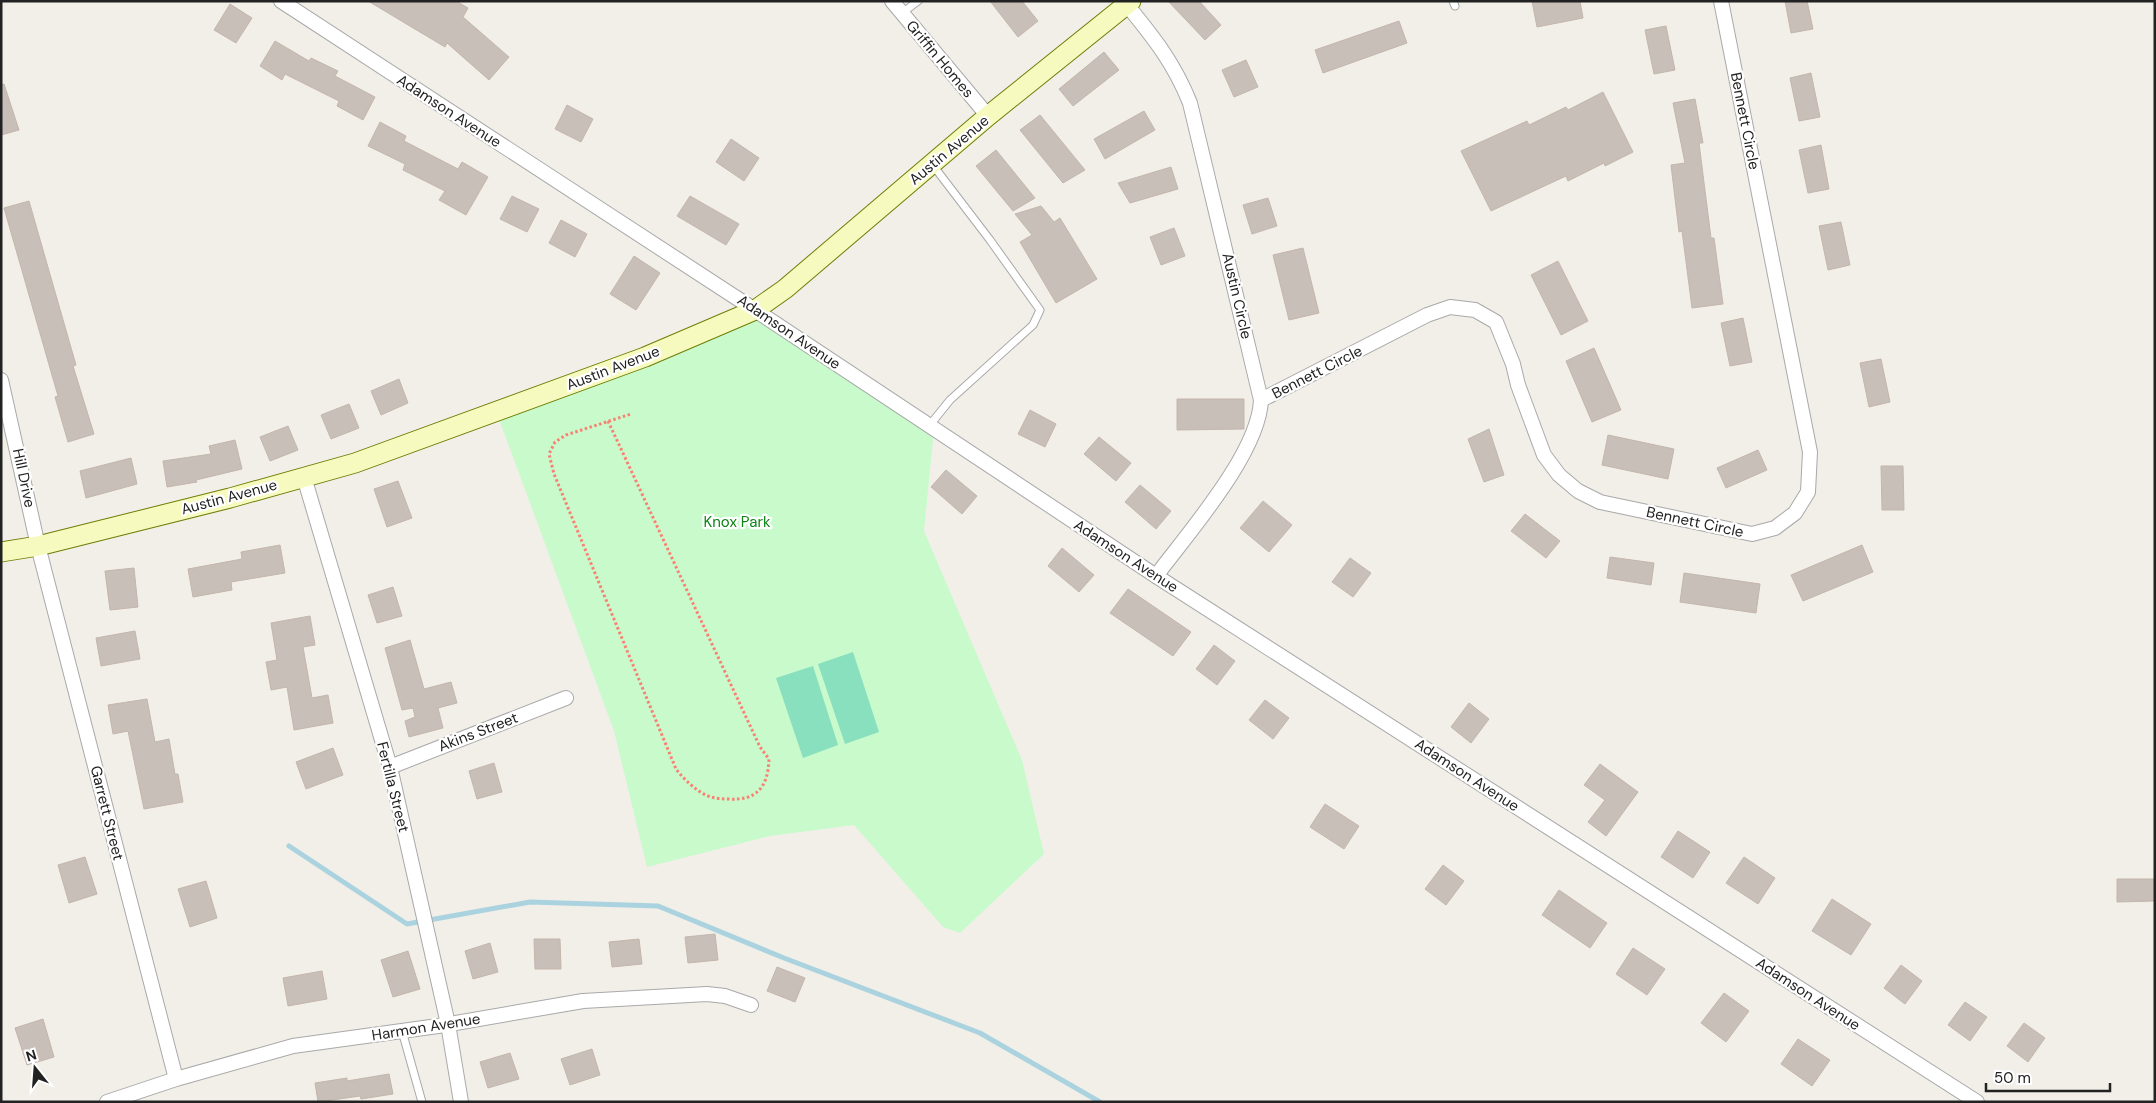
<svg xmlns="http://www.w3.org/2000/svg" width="2156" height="1103" viewBox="0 0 2156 1103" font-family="'DM Sans',sans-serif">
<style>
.park{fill:#c8facc}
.pitch{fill:#88e0be}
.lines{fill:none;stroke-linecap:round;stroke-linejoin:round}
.stream{stroke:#aad3df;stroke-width:5}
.building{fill:#c7bfb8;stroke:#c4b6ab}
.lane-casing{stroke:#a9a9a9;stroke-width:9}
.street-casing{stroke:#a9a9a9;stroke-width:16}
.secondary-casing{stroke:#707d05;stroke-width:21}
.path{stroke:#fa8072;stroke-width:3;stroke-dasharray:2.5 2.5;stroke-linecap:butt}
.lane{stroke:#fff;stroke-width:7}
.street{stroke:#fff;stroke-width:14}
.secondary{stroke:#f7fabf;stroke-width:19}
.labels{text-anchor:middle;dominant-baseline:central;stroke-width:4.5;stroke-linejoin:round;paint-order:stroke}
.street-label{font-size:15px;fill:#222;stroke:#fff}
.park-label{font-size:15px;fill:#0c8416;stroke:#fff}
</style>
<rect width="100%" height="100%" fill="#f2efe9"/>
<path class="park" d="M 755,310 L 934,429 L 924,531 L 1022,760 L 1044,854 L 960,933 L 943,927 L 854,825 L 770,836 L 647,867 L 614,731 L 496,411 Z"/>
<g class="pitch">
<path d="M 853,652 L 879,732 L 845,744 L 818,664 Z"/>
<path d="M 813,666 L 838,745 L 803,758 L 776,678 Z"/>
</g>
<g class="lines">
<path class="stream" d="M 289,846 L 407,924 L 530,902 L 658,906 L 784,958 L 980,1033 L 1100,1102"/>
</g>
<g class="building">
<path d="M 368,1 L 456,1 L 468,8 L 463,17 L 509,57 L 489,80 L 447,43 L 445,47 Z"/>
<path d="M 990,1 L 1022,1 L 1038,21 L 1018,37 Z"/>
<path d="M 1168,1 L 1199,1 L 1221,25 L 1205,40 Z"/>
<path d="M 1532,1 L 1580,1 L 1583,18 L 1537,27 Z"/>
<path d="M 1785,1 L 1807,1 L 1813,29 L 1791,33 Z"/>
<path d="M 230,4 L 252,18 L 236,43 L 214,30 Z"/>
<path d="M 1399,21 L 1407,43 L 1323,73 L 1315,50 Z"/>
<path d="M 1666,26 L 1675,70 L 1654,74 L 1645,30 Z"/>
<path d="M 275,41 L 309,61 L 311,58 L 338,71 L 335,76 L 375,97 L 363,120 L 337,106 L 339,101 L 285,74 L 282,80 L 260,66 Z"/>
<path d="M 1104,52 L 1119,70 L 1073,106 L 1059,89 Z"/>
<path d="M 1246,60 L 1258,87 L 1234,97 L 1222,70 Z"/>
<path d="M 1811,73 L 1820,117 L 1799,121 L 1790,78 Z"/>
<path d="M 4,84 L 19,130 L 1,135 L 1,85 Z"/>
<path d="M 1603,92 L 1633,152 L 1605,166 L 1604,163 L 1568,181 L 1566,176 L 1491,211 L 1461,151 L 1527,121 L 1529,125 L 1566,107 L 1568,110 Z"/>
<path d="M 1695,99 L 1703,143 L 1699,143 L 1711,238 L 1714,238 L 1723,304 L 1692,308 L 1682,231 L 1679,232 L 1671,165 L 1685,163 L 1673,103 Z"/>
<path d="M 567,105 L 593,119 L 581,142 L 555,129 Z"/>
<path d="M 1144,111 L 1155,130 L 1105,159 L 1094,139 Z"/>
<path d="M 1040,115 L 1085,170 L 1063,183 L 1020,130 Z"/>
<path d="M 380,122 L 406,136 L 404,141 L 458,169 L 462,162 L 488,177 L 466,215 L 439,200 L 445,191 L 403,170 L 405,164 L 368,146 Z"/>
<path d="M 731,139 L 759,158 L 744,181 L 716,162 Z"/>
<path d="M 1821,145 L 1829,189 L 1808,193 L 1799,150 Z"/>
<path d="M 996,150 L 1035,198 L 1013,211 L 976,166 Z"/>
<path d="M 1171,167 L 1178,189 L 1130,203 L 1118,183 Z"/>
<path d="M 512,196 L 539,209 L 527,232 L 500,219 Z"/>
<path d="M 690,196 L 739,224 L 726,245 L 677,216 Z"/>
<path d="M 1268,198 L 1277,226 L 1252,234 L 1243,205 Z"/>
<path d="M 29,201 L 76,365 L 73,366 L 94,434 L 68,442 L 55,397 L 58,396 L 4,208 Z"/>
<path d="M 1041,206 L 1054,222 L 1060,218 L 1097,279 L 1056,303 L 1020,242 L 1032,235 L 1015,214 Z"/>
<path d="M 561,220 L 587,234 L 575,257 L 549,243 Z"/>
<path d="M 1841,222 L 1850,265 L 1828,270 L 1819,226 Z"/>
<path d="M 1174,228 L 1185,256 L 1161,265 L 1150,237 Z"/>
<path d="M 1303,248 L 1319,313 L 1289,320 L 1273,255 Z"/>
<path d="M 634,256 L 660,273 L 636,310 L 610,294 Z"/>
<path d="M 1558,261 L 1588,321 L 1561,335 L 1531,275 Z"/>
<path d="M 1743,318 L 1752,362 L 1730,366 L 1721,323 Z"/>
<path d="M 1594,348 L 1621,410 L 1592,422 L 1566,361 Z"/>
<path d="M 1881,359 L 1890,402 L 1869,407 L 1860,363 Z"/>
<path d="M 399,379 L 408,403 L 381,415 L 371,391 Z"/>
<path d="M 1177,399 L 1244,399 L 1244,429 L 1177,430 Z"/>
<path d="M 349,404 L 359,428 L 331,439 L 321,415 Z"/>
<path d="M 1030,410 L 1056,424 L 1045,447 L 1018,434 Z"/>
<path d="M 288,426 L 298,450 L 270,461 L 260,437 Z"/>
<path d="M 1489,429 L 1504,475 L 1484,482 L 1468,439 Z"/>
<path d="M 1608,435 L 1674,449 L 1668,479 L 1602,465 Z"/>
<path d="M 1099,437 L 1131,463 L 1116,481 L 1084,454 Z"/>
<path d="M 235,440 L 242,469 L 196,480 L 197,482 L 167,487 L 163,461 L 211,454 L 209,446 Z"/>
<path d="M 1758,450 L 1767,470 L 1726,488 L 1717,468 Z"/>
<path d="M 131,458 L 137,484 L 86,498 L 80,471 Z"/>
<path d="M 1881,466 L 1903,466 L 1904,510 L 1882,510 Z"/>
<path d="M 946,470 L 977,496 L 962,514 L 931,487 Z"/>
<path d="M 398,481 L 412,518 L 387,527 L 374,489 Z"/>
<path d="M 1140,485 L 1171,511 L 1156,529 L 1125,502 Z"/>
<path d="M 1263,501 L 1292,525 L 1269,552 L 1240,528 Z"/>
<path d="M 1525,514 L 1560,541 L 1546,558 L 1511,531 Z"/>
<path d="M 280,545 L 285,573 L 231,582 L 232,590 L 193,597 L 188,569 L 242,559 L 241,552 Z"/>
<path d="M 1862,545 L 1873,572 L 1803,601 L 1791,575 Z"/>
<path d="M 1062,548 L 1094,575 L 1079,592 L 1048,566 Z"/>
<path d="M 1610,557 L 1654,563 L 1651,585 L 1607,578 Z"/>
<path d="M 1350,558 L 1371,573 L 1353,597 L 1332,582 Z"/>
<path d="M 134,568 L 138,607 L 110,610 L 105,571 Z"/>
<path d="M 1684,573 L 1760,584 L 1756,613 L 1680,602 Z"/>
<path d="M 393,587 L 402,616 L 377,623 L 368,595 Z"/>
<path d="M 1128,589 L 1191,632 L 1173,656 L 1110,613 Z"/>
<path d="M 310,616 L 315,645 L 303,647 L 312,698 L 328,695 L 333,723 L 294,730 L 287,687 L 271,690 L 266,662 L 277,660 L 271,623 Z"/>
<path d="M 135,631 L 140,659 L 101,666 L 96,638 Z"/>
<path d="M 410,640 L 424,689 L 451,682 L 457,703 L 438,708 L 443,728 L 409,737 L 405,721 L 415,717 L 413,708 L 402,710 L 385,648 Z"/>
<path d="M 1214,645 L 1235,661 L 1217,685 L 1196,669 Z"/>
<path d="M 147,699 L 155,742 L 169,739 L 175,774 L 178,774 L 183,802 L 144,809 L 128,731 L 113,734 L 108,705 Z"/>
<path d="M 1265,700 L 1289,718 L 1273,739 L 1249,720 Z"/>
<path d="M 1469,703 L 1489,719 L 1471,743 L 1451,727 Z"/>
<path d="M 333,748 L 343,775 L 306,789 L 296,762 Z"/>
<path d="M 494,763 L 502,792 L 477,799 L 469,771 Z"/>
<path d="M 1600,764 L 1638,792 L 1606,836 L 1588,822 L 1605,800 L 1584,785 Z"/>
<path d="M 1325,804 L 1359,826 L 1344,849 L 1310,827 Z"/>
<path d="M 1678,831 L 1710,852 L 1693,878 L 1661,857 Z"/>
<path d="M 85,857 L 97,894 L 69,903 L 58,865 Z"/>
<path d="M 1744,857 L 1775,878 L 1758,904 L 1726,883 Z"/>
<path d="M 1443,865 L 1464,881 L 1446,905 L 1425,889 Z"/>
<path d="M 2117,879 L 2155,879 L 2155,901 L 2117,902 Z"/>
<path d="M 206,881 L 217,918 L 190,927 L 178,889 Z"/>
<path d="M 1559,890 L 1607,923 L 1590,948 L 1542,915 Z"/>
<path d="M 1832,899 L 1871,924 L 1851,955 L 1812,931 Z"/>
<path d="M 715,934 L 718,960 L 688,963 L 685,937 Z"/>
<path d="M 534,939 L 560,939 L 561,969 L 535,969 Z"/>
<path d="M 639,939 L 642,964 L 612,967 L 609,942 Z"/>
<path d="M 490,943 L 498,972 L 473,979 L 465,951 Z"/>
<path d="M 1633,948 L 1665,969 L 1647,995 L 1616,974 Z"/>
<path d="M 408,951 L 420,989 L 393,997 L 381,960 Z"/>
<path d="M 1901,965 L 1922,981 L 1905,1004 L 1884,988 Z"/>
<path d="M 777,967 L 805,978 L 795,1002 L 767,991 Z"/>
<path d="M 322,971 L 327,999 L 288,1006 L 283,978 Z"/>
<path d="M 1724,993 L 1749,1011 L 1726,1042 L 1701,1023 Z"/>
<path d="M 1965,1002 L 1987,1017 L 1970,1041 L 1948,1025 Z"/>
<path d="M 43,1019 L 54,1057 L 27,1065 L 15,1028 Z"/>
<path d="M 2024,1023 L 2045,1038 L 2028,1062 L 2007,1046 Z"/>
<path d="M 1798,1039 L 1830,1060 L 1812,1086 L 1781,1064 Z"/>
<path d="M 592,1049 L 600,1075 L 570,1085 L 561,1059 Z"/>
<path d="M 510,1053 L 519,1079 L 488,1088 L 480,1062 Z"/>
<path d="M 389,1074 L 393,1094 L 361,1099 L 360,1096 L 318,1102 L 315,1083 L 347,1078 L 347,1081 Z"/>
</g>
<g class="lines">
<defs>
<g id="lane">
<path d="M 1453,1 L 1455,6"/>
<path d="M 902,13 L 918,1"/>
<path d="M 929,426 L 950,400 L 1033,325 L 1040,310 L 990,240 L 932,164"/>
<path d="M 402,1031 L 422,1102"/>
</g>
<g id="street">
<path d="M 281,1 L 755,310 L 1156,576 L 1977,1102"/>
<path d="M 892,1 L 988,116"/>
<path d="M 1127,5 C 1154,38 1174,63 1190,103 L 1261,400 C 1259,453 1188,533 1156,576"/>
<path d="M 1,380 L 38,546 L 176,1079"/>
<path d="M 1261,400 L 1427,315 L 1450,307 L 1475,310 L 1496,322 L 1513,364 L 1518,385 L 1544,455 L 1559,475 L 1578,491 L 1600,502 L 1752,534 L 1775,528 L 1795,513 L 1808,492 L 1810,452 L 1721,1"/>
<path d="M 304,477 L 390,767 L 448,1024 L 461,1102"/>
<path d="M 390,767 L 566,698"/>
<path d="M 107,1102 L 176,1079 L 293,1046 L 438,1026 L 583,1001 L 707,994 L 725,996 L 751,1005"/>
</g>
<path id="secondary" d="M 1,552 L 38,546 L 230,498 L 355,463 L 645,357 L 755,310 L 785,289 L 988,116 L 1131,1"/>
</defs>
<use href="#lane" class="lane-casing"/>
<use href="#street" class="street-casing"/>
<use href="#secondary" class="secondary-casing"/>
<path class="path" d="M 608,421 L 760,747 L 769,759 C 768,787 757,801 728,799 C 719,799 710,798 702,793 C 692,787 683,778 676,769 L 554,474 L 549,454 L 555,442 L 566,435 L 631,414"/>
<use href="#lane" class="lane"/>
<use href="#street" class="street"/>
<use href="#secondary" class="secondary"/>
</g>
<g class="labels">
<g class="street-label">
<text transform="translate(940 59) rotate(50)">Griffin Homes</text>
<text transform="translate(449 111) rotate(33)">Adamson Avenue</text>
<text transform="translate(1745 121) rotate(79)">Bennett Circle</text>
<text transform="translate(949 150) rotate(-40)">Austin Avenue</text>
<text transform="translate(1237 296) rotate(77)">Austin Circle</text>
<text transform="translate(789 332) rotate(34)">Adamson Avenue</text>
<text transform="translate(613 368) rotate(-21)">Austin Avenue</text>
<text transform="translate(1317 372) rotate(-27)">Bennett Circle</text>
<text transform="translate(24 478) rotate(78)">Hill Drive</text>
<text transform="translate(229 497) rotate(-15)">Austin Avenue</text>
<text transform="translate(1695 522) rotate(12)">Bennett Circle</text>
<text transform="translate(1126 556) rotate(33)">Adamson Avenue</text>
<text transform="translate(478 732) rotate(-21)">Akins Street</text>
<text transform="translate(1467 775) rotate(33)">Adamson Avenue</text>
<text transform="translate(393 787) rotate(76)">Fertilla Street</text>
<text transform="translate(107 813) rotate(76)">Garrett Street</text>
<text transform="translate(1808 994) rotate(33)">Adamson Avenue</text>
<text transform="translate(426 1027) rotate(-9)">Harmon Avenue</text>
</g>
<g class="park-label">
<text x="737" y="522">Knox Park</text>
</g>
</g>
<rect width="2156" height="1103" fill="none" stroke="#222222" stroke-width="5"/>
<g transform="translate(35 1068) rotate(343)" stroke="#ffffff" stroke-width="4" paint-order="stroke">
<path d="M0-4L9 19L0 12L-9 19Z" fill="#222222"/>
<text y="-8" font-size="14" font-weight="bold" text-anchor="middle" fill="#222222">N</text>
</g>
<path d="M1986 1083v8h124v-8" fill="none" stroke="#222222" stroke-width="2.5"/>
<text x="1994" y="1083" font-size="15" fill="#222222" stroke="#ffffff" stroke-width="4" paint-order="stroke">50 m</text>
</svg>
